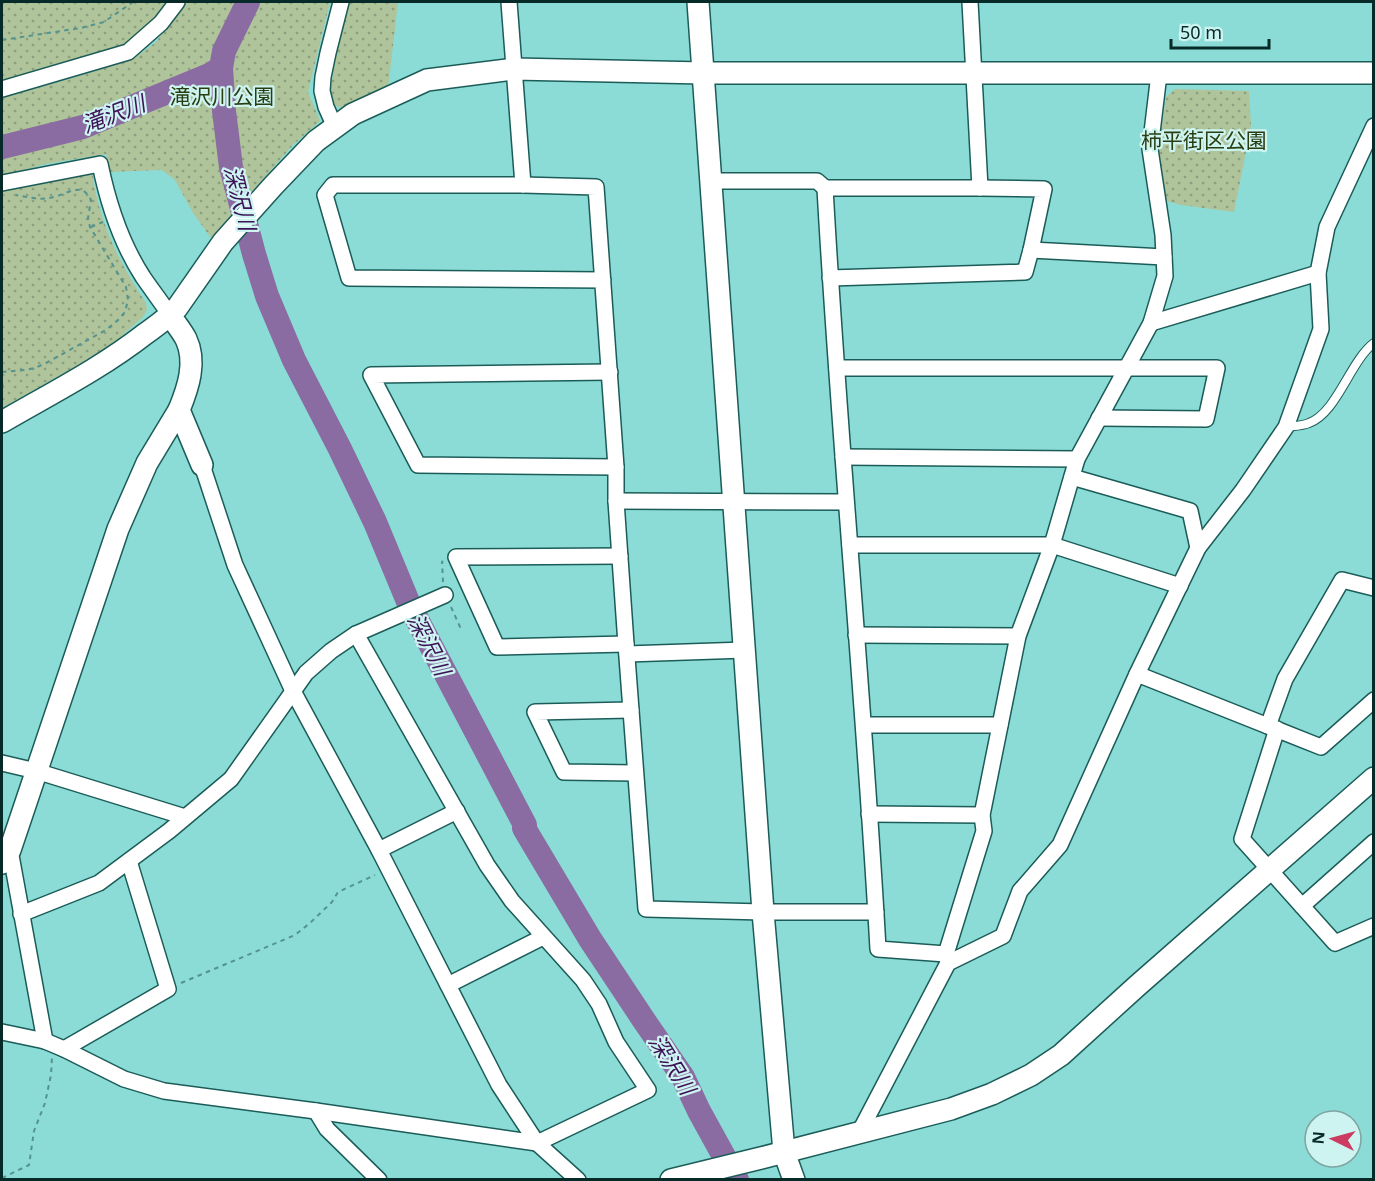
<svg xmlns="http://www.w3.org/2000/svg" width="1375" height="1181" viewBox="0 0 1375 1181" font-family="'Noto Sans','Noto Sans JP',sans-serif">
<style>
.park{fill:url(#park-dots)}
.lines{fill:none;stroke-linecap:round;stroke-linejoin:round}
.river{stroke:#8a6ba2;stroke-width:24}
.lane-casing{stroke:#1b5c58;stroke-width:10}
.street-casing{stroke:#1b5c58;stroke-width:18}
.secondary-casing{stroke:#1b5c58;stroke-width:24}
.path{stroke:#54938e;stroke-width:2;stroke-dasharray:4.5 4.5;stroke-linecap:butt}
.lane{stroke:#fff;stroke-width:8}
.street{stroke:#fff;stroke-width:15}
.secondary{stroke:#fff;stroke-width:21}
.labels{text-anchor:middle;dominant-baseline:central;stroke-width:4.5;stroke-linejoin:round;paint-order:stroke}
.park-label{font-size:21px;fill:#293d11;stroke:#cef4f1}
.water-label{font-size:22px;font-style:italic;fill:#3d1256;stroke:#cef4f1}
</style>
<defs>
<pattern id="park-dots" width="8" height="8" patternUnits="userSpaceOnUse" patternTransform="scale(1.5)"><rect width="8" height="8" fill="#afc49a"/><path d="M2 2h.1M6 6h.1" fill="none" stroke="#8c9f7e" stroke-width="1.8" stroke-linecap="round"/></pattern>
</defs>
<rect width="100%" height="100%" fill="#8bdcd6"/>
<g class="park">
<path d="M 2,2 L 170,2 L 159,19 L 128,44 L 2,83 Z"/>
<path d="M 184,2 L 330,2 L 308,92 L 320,121 L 293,145 L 211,238 L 193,213 L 175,180 L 162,170 L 109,172 L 106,154 L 46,164 L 2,176 L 2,98 L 86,74 L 136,57 L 156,42 L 171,22 Z"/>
<path d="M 349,2 L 398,2 L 388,89 L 348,109 L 335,106 L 329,98 L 336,57 Z"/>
<path d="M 1175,89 L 1249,91 L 1251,126 L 1234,212 L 1181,205 L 1163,200 L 1159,178 L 1158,153 L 1166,97 Z"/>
<path d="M 92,171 C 98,219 119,263 146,303 L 147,310 L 143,317 L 116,341 L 80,364 L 2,408 L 2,188 Z"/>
</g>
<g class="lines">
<g class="river">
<path d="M 248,2 L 224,51 L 221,68 L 224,111 L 231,167 L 254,254 L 267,296 L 294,360 L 340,449 L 375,522 L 409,604 L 525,825 L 524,828 L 590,939 L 643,1019 L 683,1077 L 699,1111 L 737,1180"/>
<path d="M 2,147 L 83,127 L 209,75 L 221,68"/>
</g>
<defs>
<path id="lane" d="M 1286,427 C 1293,426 1302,426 1309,423 C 1337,413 1350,361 1374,343"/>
<g id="street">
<path d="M 509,2 L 523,185"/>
<path d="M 970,2 L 980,188"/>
<path d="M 2,89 L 128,52 L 161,23 L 177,2"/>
<path d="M 335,127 L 326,107 L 322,91 L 323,77 L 328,53 L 341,2"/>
<path d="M 710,181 L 817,181 L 825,188"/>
<path d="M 2,183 L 100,164 C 108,203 121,243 143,277 C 152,290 161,302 170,315"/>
<path d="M 1031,250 L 1164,257"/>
<path d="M 830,278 L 1025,272 L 1031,250 L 1044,189 L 980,188 L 825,188 C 839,442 864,695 878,949 L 946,954"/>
<path d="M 603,280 L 349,278 L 325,195 L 333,185 L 523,185 L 596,187 L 616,467 L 616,501 L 626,644 L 646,909 L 763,912 L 876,912"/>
<path d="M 1151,323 L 1318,273"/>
<path d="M 837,368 L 1217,368 L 1206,419 L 1099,418"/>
<path d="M 610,372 L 371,375 L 418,465 L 616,467"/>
<path d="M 843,457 L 1077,459"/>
<path d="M 202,465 L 235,565 L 293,691 L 379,850 L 499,1085 L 537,1143 L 578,1180"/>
<path d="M 1072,477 L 1190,511 L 1198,548"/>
<path d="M 616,501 L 845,502"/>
<path d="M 850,545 L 1052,545 L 1180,586"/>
<path d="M 620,556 L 456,557 L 497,647 L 626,644"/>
<path d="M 856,635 L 1018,636"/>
<path d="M 627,654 L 745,650"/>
<path d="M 1137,674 L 1321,747 L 1374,700"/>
<path d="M 631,710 L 535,712 L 564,772 L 635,773"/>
<path d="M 864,725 L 1000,725"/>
<path d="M 1268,726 L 1285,679 L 1342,580 L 1374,588"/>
<path d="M 1277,729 L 1242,839 L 1335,943 L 1374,926"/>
<path d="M 2,763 L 36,771 L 185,817"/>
<path d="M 869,814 L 982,815"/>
<path d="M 10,850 L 45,1041"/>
<path d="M 379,850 L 457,811"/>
<path d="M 1302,906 L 1374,842"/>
<path d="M 21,914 L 99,883 L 169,831 L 231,779 L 306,673 L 331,651 L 356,634 L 445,595"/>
<path d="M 948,962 L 946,954 L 984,831 L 982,815 L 1018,636 L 1052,545 L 1077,459 L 1151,323 L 1165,276 L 1163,235 L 1150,149 L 1159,74"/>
<path d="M 448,985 L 543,937"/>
<path d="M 2,1032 L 45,1041 L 64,1049 L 124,1079 L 164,1091 L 316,1111 L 537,1143 L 648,1090 L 616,1042 L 599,1004 L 583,980 L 512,901 L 487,865 L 356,634"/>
<path d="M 64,1049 L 168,989 L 129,861"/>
<path d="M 316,1111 L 327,1129 L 379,1180"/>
<path d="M 859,1133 L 948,963 L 1003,936 L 1020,891 L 1060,845 L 1137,674 L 1198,548 L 1243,490 L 1286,427 L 1321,329 L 1318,273 L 1327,227 L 1374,126"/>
</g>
<g id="secondary">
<path d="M 698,2 L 763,912 L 784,1152 L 794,1180"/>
<path d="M 170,315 C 175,323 182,331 186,339 C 197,362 188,388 179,410 L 202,465"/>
<path d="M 2,422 C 50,394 100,369 145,334 C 156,326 168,318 177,308 L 223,242 L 273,186 L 316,141 L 353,114 L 427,80 L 514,69 L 704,73 L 1374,73"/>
<path d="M 2,863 L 10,850 L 118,529 L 147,463 L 179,410"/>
<path d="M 671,1180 L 761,1158 L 951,1109 L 992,1094 L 1031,1075 L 1061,1055 L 1137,986 L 1374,778"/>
</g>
</defs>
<use href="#lane" class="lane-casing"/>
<use href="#street" class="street-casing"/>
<use href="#secondary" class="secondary-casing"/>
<g class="path">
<path d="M 2,40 L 81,28 L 104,22 L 133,2"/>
<path d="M 91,227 L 103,222"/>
<path d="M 2,372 L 25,370 L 35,368 L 46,363 L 106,330 L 118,320 L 125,312 L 128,300 L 126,287 L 90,227 L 88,218 L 91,200 C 89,196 86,192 82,190 C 72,188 59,197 49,198 C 38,200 27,197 16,195"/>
<path d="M 2,382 L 3,389 L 2,389"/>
<path d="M 443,582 L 442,562 L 443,561"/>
<path d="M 451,607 L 461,629"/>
<path d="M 181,983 L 295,935 L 310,923 L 332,902 L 338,892 L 375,875"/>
<path d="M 2,1178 L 29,1165 L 34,1131 L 45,1103 L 51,1075 L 52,1057"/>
</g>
<use href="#lane" class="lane"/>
<use href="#street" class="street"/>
<use href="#secondary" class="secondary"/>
</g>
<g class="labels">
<g class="park-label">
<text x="222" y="96">滝沢川公園</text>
<text x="1204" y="140">柿平街区公園</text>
</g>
<g class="water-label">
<text transform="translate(113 113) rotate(-21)">滝沢川</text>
<text transform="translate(241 198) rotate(76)">深沢川</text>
<text transform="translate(430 644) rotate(63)">深沢川</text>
<text transform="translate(673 1064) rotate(58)">深沢川</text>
</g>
</g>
<rect width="1375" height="1181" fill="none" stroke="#062a28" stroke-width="6"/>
<g transform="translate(1333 1139) rotate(275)"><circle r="28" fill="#cef4f1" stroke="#7ea3a1" stroke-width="1.5"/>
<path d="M0-4.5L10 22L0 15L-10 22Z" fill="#cb3c60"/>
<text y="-9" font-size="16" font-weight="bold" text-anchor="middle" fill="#062a28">N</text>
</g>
<path d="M1171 39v9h98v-9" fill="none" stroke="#062a28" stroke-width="3"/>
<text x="1180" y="39" font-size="18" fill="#062a28" stroke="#cef4f1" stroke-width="4.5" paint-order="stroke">50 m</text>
</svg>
